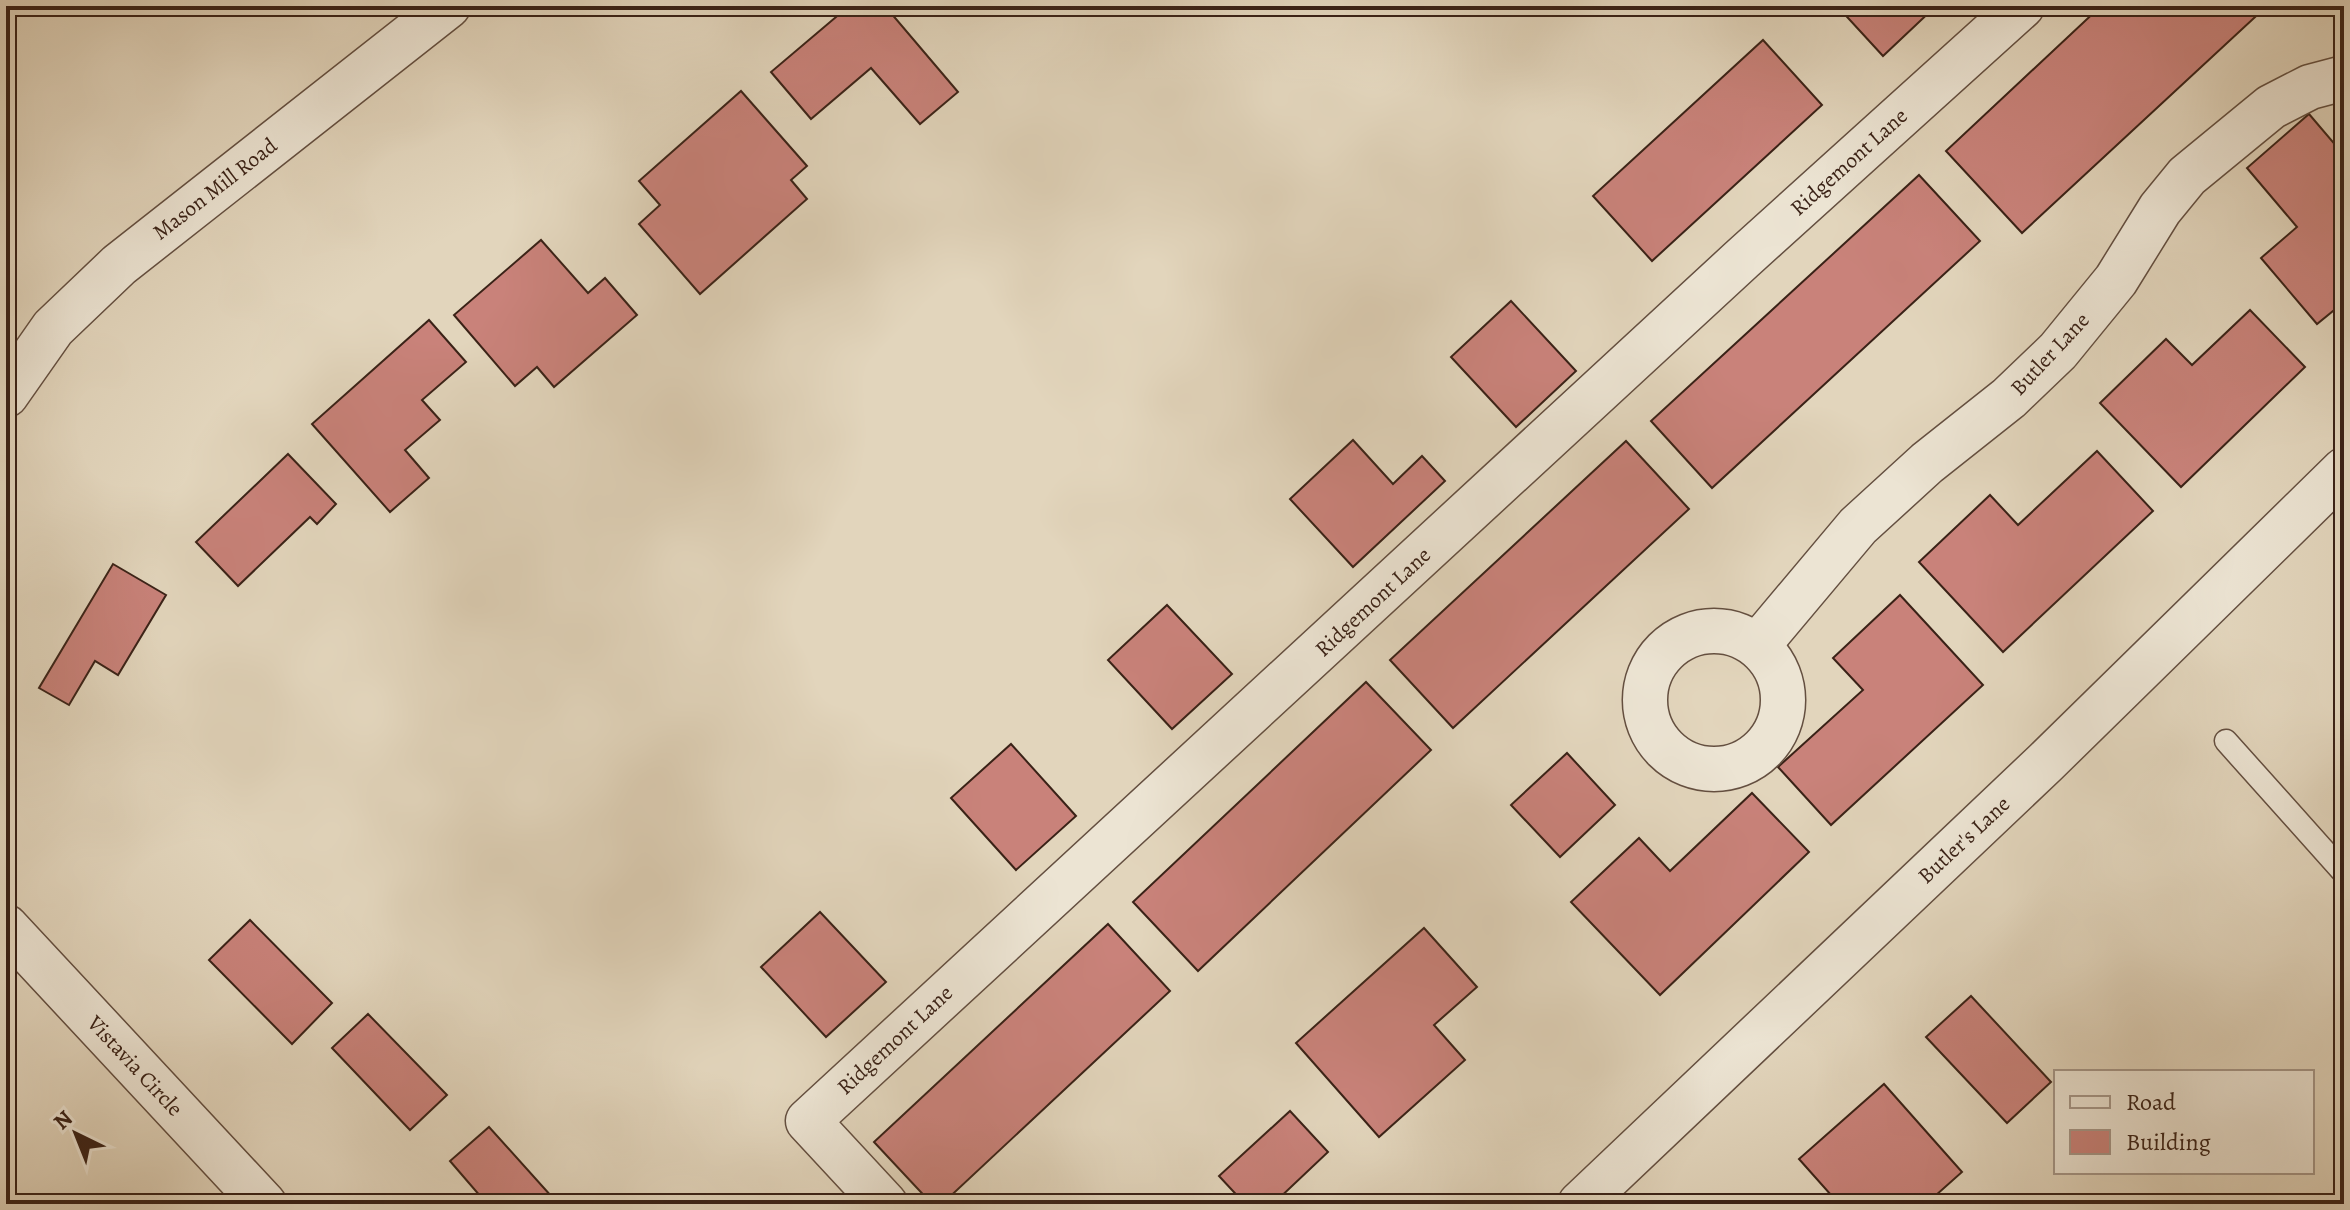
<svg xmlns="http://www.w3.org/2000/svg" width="2350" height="1210" viewBox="0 0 2350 1210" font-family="Alegreya,serif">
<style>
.building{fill:#c9827a;stroke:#3a2217;stroke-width:2}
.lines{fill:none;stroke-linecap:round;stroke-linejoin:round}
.service-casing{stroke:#644f40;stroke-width:25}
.minor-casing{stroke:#644f40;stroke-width:47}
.service{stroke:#ece4d3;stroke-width:22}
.minor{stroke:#ece4d3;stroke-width:44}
.labels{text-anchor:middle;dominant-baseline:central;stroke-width:8;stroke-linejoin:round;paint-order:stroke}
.street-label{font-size:22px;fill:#3a2217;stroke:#ece4d3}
</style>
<rect width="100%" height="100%" fill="#e2d5bc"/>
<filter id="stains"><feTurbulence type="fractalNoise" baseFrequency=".0025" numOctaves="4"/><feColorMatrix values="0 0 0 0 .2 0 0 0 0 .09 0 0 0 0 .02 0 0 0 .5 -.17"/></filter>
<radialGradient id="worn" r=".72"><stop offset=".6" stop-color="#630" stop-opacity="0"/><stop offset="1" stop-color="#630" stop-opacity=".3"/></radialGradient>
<g class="building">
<path d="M 849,6 L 885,6 L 958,92 L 920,124 L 871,68 L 811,119 L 771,72 Z"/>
<path d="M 1837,6 L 1936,6 L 1883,56 Z"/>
<path d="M 2101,6 L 2267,6 L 2022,233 L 1946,151 Z"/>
<path d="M 1763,40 L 1822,105 L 1652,261 L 1593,196 Z"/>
<path d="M 741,91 L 807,166 L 791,180 L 807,199 L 700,294 L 639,224 L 660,205 L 639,181 Z"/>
<path d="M 2309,114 L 2344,155 L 2344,302 L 2317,324 L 2261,258 L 2297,227 L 2247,168 Z"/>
<path d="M 1919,175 L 1980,241 L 1712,488 L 1651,421 Z"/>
<path d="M 541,240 L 588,293 L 605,278 L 637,315 L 554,387 L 537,367 L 515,386 L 454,315 Z"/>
<path d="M 1511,301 L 1576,371 L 1516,427 L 1451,357 Z"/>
<path d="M 2250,310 L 2305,367 L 2181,487 L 2100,403 L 2166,339 L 2192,365 Z"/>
<path d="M 429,320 L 466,362 L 422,400 L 440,420 L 405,450 L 429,478 L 390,512 L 312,424 Z"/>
<path d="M 1353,440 L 1393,484 L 1422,456 L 1445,481 L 1353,567 L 1290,499 Z"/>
<path d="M 1626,441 L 1689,509 L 1453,728 L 1390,660 Z"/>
<path d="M 2097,451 L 2153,511 L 2003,652 L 1919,562 L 1990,495 L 2018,525 Z"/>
<path d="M 288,454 L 336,504 L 317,524 L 310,517 L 238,586 L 196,542 Z"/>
<path d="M 113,564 L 166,595 L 118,675 L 95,661 L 69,705 L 39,688 Z"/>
<path d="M 1900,595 L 1983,685 L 1831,825 L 1778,767 L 1863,690 L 1833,658 Z"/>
<path d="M 1167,605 L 1232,674 L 1172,729 L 1108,660 Z"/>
<path d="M 1366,682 L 1431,750 L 1198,971 L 1133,902 Z"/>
<path d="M 1011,744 L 1076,816 L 1016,870 L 951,798 Z"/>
<path d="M 1567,753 L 1615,805 L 1560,857 L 1511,805 Z"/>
<path d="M 1752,793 L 1809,852 L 1660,995 L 1571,902 L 1639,838 L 1670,871 Z"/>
<path d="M 820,912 L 886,982 L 826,1037 L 761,967 Z"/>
<path d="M 250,920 L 332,1003 L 292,1044 L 209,960 Z"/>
<path d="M 1108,924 L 1170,991 L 942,1204 L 932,1204 L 874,1142 Z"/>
<path d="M 1424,928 L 1477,987 L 1434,1025 L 1465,1060 L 1379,1137 L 1296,1043 Z"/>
<path d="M 1971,996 L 2051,1082 L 2007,1123 L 1926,1037 Z"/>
<path d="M 368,1014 L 447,1095 L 410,1130 L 332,1048 Z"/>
<path d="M 1884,1084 L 1962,1172 L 1926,1204 L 1839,1204 L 1799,1159 Z"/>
<path d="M 1290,1111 L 1328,1152 L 1273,1204 L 1245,1204 L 1219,1176 Z"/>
<path d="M 489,1127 L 552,1197 L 544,1204 L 487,1204 L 450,1161 Z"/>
</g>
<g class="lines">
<defs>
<path id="service" d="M 2226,741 L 2344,873"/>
<g id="minor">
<path d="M 6,395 L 53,328 L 119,265 L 448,6"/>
<circle cx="1714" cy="700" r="69"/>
<path d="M 1758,645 L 1858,526 L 1927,463 L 2009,398 L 2058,351 L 2116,280 L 2160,209 L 2187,176 L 2271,107 L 2310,87 L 2344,78"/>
<path d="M 6,927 L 264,1204"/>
<path d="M 885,1204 L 808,1121 L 1742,259 L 2022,6"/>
<path d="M 1580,1204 L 2046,762 L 2344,470"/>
</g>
</defs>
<use href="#service" class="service-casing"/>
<use href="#minor" class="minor-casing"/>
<use href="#service" class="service"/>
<use href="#minor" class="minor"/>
</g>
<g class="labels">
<g class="street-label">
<text transform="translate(1849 162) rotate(-42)">Ridgemont Lane</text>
<text transform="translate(215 189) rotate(-38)">Mason Mill Road</text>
<text transform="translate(2050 354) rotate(-47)">Butler Lane</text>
<text transform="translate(1373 602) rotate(-43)">Ridgemont Lane</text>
<text transform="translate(1964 840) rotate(-43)">Butler's Lane</text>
<text transform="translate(895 1040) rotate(-43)">Ridgemont Lane</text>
<text transform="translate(135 1066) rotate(47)">Vistavia Circle</text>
</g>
</g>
<rect width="2350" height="1210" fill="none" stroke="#e2d5bc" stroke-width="32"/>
<rect x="8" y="8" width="2334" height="1194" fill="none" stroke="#3a2217" stroke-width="4"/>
<rect x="16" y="16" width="2318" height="1178" fill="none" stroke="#3a2217" stroke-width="2"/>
<rect x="2054" y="1070" width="260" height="104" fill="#ece4d3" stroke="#a59688" stroke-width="2"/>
<rect x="2070" y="1096" width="40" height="12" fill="#ece4d3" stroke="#a59688" stroke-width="2"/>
<text x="2126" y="1110" font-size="24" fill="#3a2217">Road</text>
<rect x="2070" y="1130" width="40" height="24" fill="#c9827a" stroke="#a59688" stroke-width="2"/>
<text x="2126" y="1150" font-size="24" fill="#3a2217">Building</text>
<g transform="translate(76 1134) rotate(317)" stroke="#ece4d3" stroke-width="6" paint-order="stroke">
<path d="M0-6L14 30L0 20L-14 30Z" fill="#3a2217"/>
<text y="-12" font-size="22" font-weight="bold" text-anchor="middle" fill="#3a2217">N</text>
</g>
<rect width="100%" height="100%" filter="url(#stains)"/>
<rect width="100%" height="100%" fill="url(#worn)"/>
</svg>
